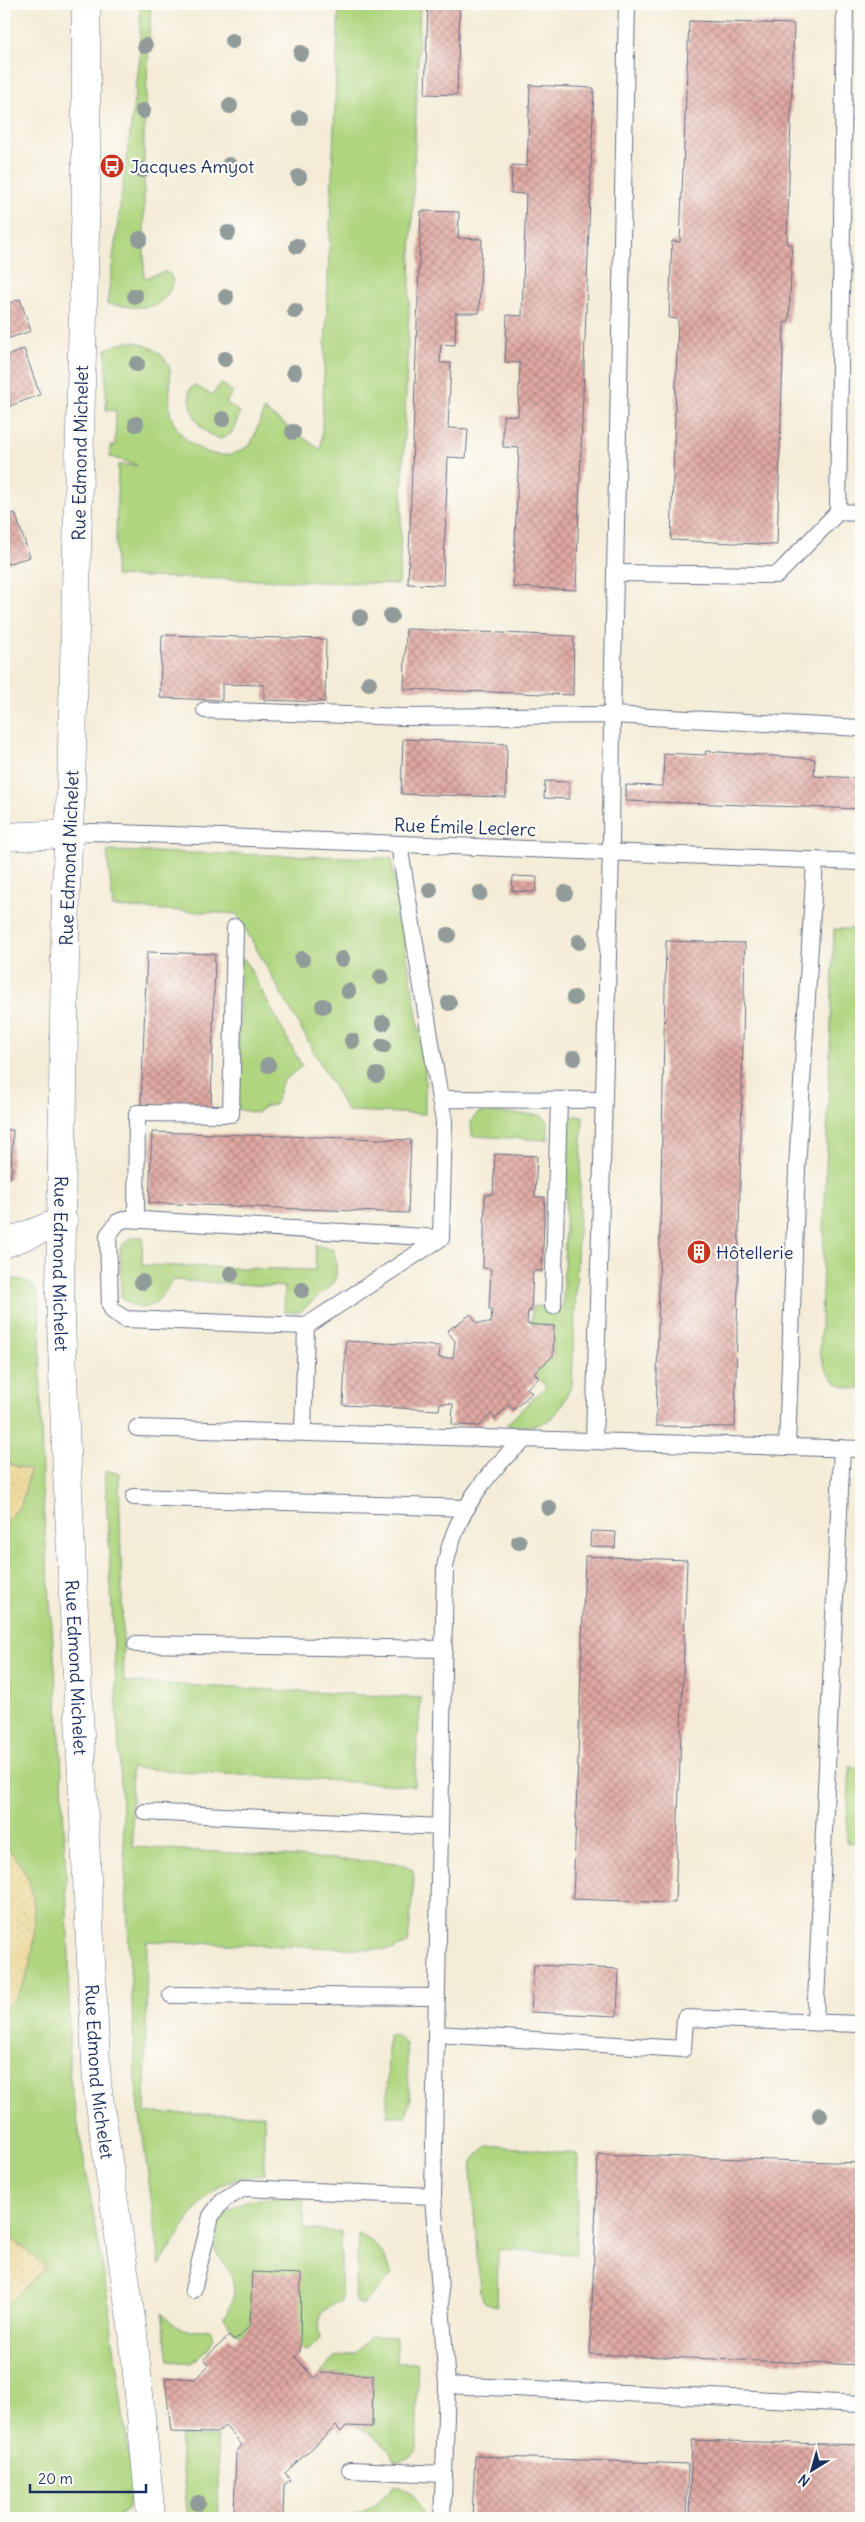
<svg xmlns="http://www.w3.org/2000/svg" width="865" height="2522" viewBox="0 0 865 2522" font-family="Delius,sans-serif">
<style>
.green{fill:#afd57f;stroke:#65826e}
.sand{fill:url(#sand-dots);stroke:#84847e}
.building{fill:url(#building-cross-hatch)}
.lines{fill:none;stroke-linecap:round;stroke-linejoin:round}
.service-casing{stroke:#677188;stroke-width:18}
.minor-casing{stroke:#677188;stroke-width:29}
.service{stroke:#fff;stroke-width:16}
.minor{stroke:#fff;stroke-width:28}
.tree{fill:#919b99}
.labels{text-anchor:middle;dominant-baseline:central;stroke-width:4.5;stroke-linejoin:round;paint-order:stroke}
.poi-label{font-size:18px;fill:#1b2f5e;stroke:#fdfcf7;text-anchor:start}
.street-label{font-size:18px;fill:#1b2f5e;stroke:#fdfcf7}
</style>
<defs>
<pattern id="sand-dots" width="8" height="8" patternUnits="userSpaceOnUse" patternTransform="scale(1.25)"><rect width="8" height="8" fill="#eeda9e"/><path d="M2 2h.1M6 6h.1" fill="none" stroke="#ccbb8a" stroke-width="1.8" stroke-linecap="round"/></pattern>
<pattern id="building-cross-hatch" width="8" height="8" patternUnits="userSpaceOnUse" patternTransform="scale(1.25)"><rect width="8" height="8" fill="#e0a8a1"/><path d="M0 0l8 8M0 8l8-8" fill="none" stroke="#b58986"/></pattern>
</defs>
<rect width="100%" height="100%" fill="#fdfcf7"/>
<filter id="ink" filterUnits="userSpaceOnUse"><feTurbulence type="fractalNoise" baseFrequency=".02" numOctaves="2"/><feDisplacementMap in="SourceGraphic" scale="10" xChannelSelector="R" yChannelSelector="G"/><feConvolveMatrix kernelMatrix="1 2 1 2 8 2 1 2 1" color-interpolation-filters="sRGB"/></filter>
<filter id="wash" filterUnits="userSpaceOnUse"><feTurbulence type="fractalNoise" baseFrequency=".0096" numOctaves="4" result="noise"/><feDisplacementMap in="SourceGraphic" scale="20" xChannelSelector="R" yChannelSelector="G"/><feGaussianBlur stdDeviation="1.12" result="paint"/><feColorMatrix in="noise" values="0 0 0 0 0 0 0 0 0 0 0 0 0 0 0 0 0 1.4 0 .05"/><feComposite in="paint" operator="in"/></filter>
<g filter="url(#wash)">
<rect width="100%" height="100%" fill="#f4ecd7"/>
<g class="green">
<path d="M 140,4 L 151,4 L 144,137 L 144,278 L 165,272 L 171,275 L 173,281 C 164,316 134,307 107,304 L 140,57 Z"/>
<path d="M 339,4 L 420,4 L 399,584 L 115,576 L 118,465 L 137,465 L 110,457 L 110,446 L 115,446 L 116,411 L 106,410 L 106,349 C 113,347 121,342 128,342 C 143,341 167,353 170,370 C 172,384 167,401 171,416 C 178,438 203,457 227,455 C 236,454 244,449 251,444 L 264,410 L 321,450 Z"/>
<path d="M 221,383 L 233,392 L 226,402 L 240,413 L 232,433 L 221,439 C 197,433 191,412 189,391 L 194,385 L 212,395 Z"/>
<path d="M 107,851 L 391,858 L 425,1065 L 425,1114 L 347,1111 L 237,914 L 113,907 Z"/>
<path d="M 834,929 L 861,929 L 861,1389 C 834,1388 828,1377 820,1353 Z"/>
<path d="M 241,958 L 245,960 L 302,1066 L 282,1082 L 275,1105 L 266,1106 L 256,1113 L 236,1109 Z"/>
<path d="M 479,1112 L 540,1115 L 548,1121 L 548,1140 L 472,1136 L 471,1121 Z"/>
<path d="M 574,1116 L 583,1116 L 572,1384 C 556,1422 547,1429 506,1425 L 546,1386 L 534,1373 L 553,1356 L 554,1326 L 532,1324 L 532,1306 L 563,1307 L 568,1121 Z"/>
<path d="M 133,1237 L 143,1237 L 142,1265 L 315,1270 L 316,1245 L 333,1250 C 337,1260 337,1271 335,1282 L 300,1312 L 284,1312 L 285,1287 L 173,1280 C 158,1301 148,1321 121,1297 L 120,1250 L 122,1245 Z"/>
<path d="M 17,1279 C 37,1283 38,1291 40,1310 L 42,1490 L 61,1752 L 69,1959 L 69,2073 L 105,2281 L 133,2486 L 127,2510 L 115,2518 L 4,2518 L 4,1280 Z"/>
<path d="M 105,1471 L 119,1473 L 124,1682 L 421,1698 L 414,1786 L 131,1768 L 133,1847 L 398,1863 L 413,1870 L 414,1879 L 408,1944 L 392,1950 L 147,1941 L 145,2113 L 264,2115 L 264,2174 C 249,2177 232,2179 219,2187 C 193,2205 176,2240 160,2265 L 136,2085 Z"/>
<path d="M 850,1767 L 861,1767 L 861,1843 L 846,1842 Z"/>
<path d="M 388,2034 L 397,2035 L 406,2044 L 410,2101 L 406,2116 L 387,2116 Z"/>
<path d="M 488,2145 L 578,2154 L 576,2254 L 498,2249 L 497,2307 C 487,2305 483,2303 480,2293 L 471,2171 C 473,2158 479,2153 488,2145 Z"/>
<path d="M 272,2198 L 304,2199 L 304,2229 L 341,2232 L 341,2301 C 319,2311 316,2316 320,2339 L 308,2351 L 300,2346 L 252,2272 L 250,2326 L 240,2336 L 223,2318 C 236,2300 238,2284 225,2265 C 221,2259 215,2253 214,2245 C 212,2225 230,2205 249,2200 C 256,2198 265,2199 272,2198 Z"/>
<path d="M 358,2234 C 375,2240 387,2258 392,2275 L 362,2305 L 355,2302 Z"/>
<path d="M 162,2312 C 168,2320 177,2329 188,2330 C 197,2331 203,2326 211,2331 L 213,2339 L 209,2347 L 191,2363 L 169,2361 Z"/>
<path d="M 371,2336 L 396,2337 L 396,2362 L 417,2362 L 417,2449 C 411,2457 404,2461 394,2462 C 388,2442 373,2435 356,2426 L 372,2427 L 373,2375 L 320,2373 L 335,2357 L 355,2354 Z"/>
<path d="M 179,2436 L 217,2437 L 219,2518 L 188,2518 Z"/>
<path d="M 394,2485 C 411,2491 420,2501 425,2518 L 297,2518 L 297,2516 C 343,2518 365,2522 394,2485 Z"/>
</g>
<g class="sand">
<path d="M 4,1460 L 9,1464 L 30,1470 L 21,1505 L 4,1525 Z"/>
<path d="M 4,1845 C 14,1855 23,1866 28,1879 C 41,1912 36,1989 4,2009 Z"/>
<path d="M 4,2232 L 46,2267 L 4,2308 Z"/>
</g>
<g id="blocks">
<g class="building">
<path d="M 428,4 L 460,4 L 457,95 L 425,94 Z"/>
<path d="M 689,21 L 794,24 L 787,244 L 792,244 L 789,322 L 784,323 L 777,545 L 671,540 L 678,319 L 669,318 L 672,241 L 680,242 Z"/>
<path d="M 530,85 L 594,88 L 576,590 L 513,587 L 519,448 L 503,447 L 503,415 L 518,416 L 520,363 L 505,362 L 507,315 L 522,316 L 526,194 L 511,193 L 512,165 L 527,166 Z"/>
<path d="M 421,211 L 459,212 L 458,238 L 482,239 L 479,313 L 456,313 L 455,345 L 441,344 L 440,363 L 451,363 L 448,428 L 468,429 L 466,458 L 448,457 L 443,585 L 408,584 Z"/>
<path d="M 20,299 L 31,331 L 4,340 L 4,305 Z"/>
<path d="M 24,349 L 40,395 L 4,408 L 4,357 Z"/>
<path d="M 15,513 L 30,557 L 4,565 L 4,517 Z"/>
<path d="M 406,629 L 574,636 L 573,695 L 404,689 Z"/>
<path d="M 162,635 L 326,639 L 325,702 L 264,700 L 264,685 L 222,684 L 222,700 L 160,698 Z"/>
<path d="M 403,739 L 507,744 L 506,797 L 401,794 Z"/>
<path d="M 706,751 L 815,759 L 814,776 L 861,778 L 861,809 L 626,801 L 626,785 L 663,786 L 664,753 L 705,755 Z"/>
<path d="M 545,781 L 569,782 L 569,799 L 544,798 Z"/>
<path d="M 513,876 L 537,877 L 536,892 L 512,891 Z"/>
<path d="M 666,941 L 745,943 L 735,1427 L 656,1426 Z"/>
<path d="M 147,952 L 215,954 L 211,1108 L 141,1106 Z"/>
<rect x="4" y="1019" width="3" height="77"/>
<path d="M 4,1130 L 13,1130 L 11,1178 L 4,1178 Z"/>
<path d="M 152,1132 L 411,1140 L 408,1213 L 149,1203 Z"/>
<path d="M 495,1154 L 537,1156 L 535,1197 L 545,1197 L 542,1271 L 533,1271 L 531,1311 L 528,1311 L 527,1324 L 554,1326 L 553,1356 L 534,1373 L 539,1378 L 527,1388 L 532,1393 L 513,1410 L 509,1405 L 495,1419 L 491,1414 L 479,1426 L 452,1425 L 453,1404 L 440,1403 L 439,1410 L 343,1405 L 346,1341 L 440,1346 L 439,1358 L 453,1358 L 455,1341 L 447,1331 L 471,1314 L 477,1323 L 491,1323 L 492,1309 L 489,1309 L 491,1269 L 483,1268 L 485,1195 L 493,1194 Z"/>
<path d="M 591,1531 L 616,1532 L 615,1548 L 590,1546 Z"/>
<path d="M 585,1556 L 687,1560 L 675,1903 L 573,1899 Z"/>
<path d="M 534,1965 L 619,1969 L 617,2016 L 531,2012 Z"/>
<path d="M 598,2154 L 861,2163 L 861,2365 L 590,2354 Z"/>
<path d="M 252,2272 L 301,2274 L 300,2352 L 295,2357 L 314,2378 L 320,2373 L 373,2375 L 372,2427 L 346,2426 L 341,2432 L 336,2426 L 285,2473 L 290,2480 L 284,2485 L 283,2518 L 234,2518 L 236,2452 L 242,2445 L 225,2426 L 217,2433 L 171,2432 L 165,2377 L 195,2379 L 209,2365 L 204,2359 L 229,2336 L 234,2341 L 250,2326 Z"/>
<path d="M 692,2440 L 861,2445 L 861,2518 L 689,2518 Z"/>
<path d="M 475,2456 L 688,2464 L 686,2518 L 472,2518 Z"/>
</g>
</g>
</g>
<g filter="url(#ink)">
<use href="#blocks" fill-opacity="0" stroke="#677188" stroke-width="1"/>
<g class="lines">
<defs>
<g id="service">
<path d="M 838,512 L 861,513"/>
<path d="M 615,573 L 777,575 L 838,512 L 845,4"/>
<path d="M 205,710 L 404,717 L 612,715 L 861,728"/>
<path d="M 68,834 L 93,832 L 861,862"/>
<path d="M 399,844 L 440,1099"/>
<path d="M 136,1219 L 137,1113 L 231,1114 L 235,927"/>
<path d="M 553,1306 L 559,1100"/>
<path d="M 306,1326 L 125,1319 L 113,1311 L 110,1305 L 108,1235 L 118,1222 L 126,1219 L 441,1238"/>
<path d="M 137,1428 L 861,1449"/>
<path d="M 303,1432 L 306,1326 L 441,1238 L 444,1121 L 440,1099 L 603,1100"/>
<path d="M 594,1441 L 611,852 L 612,715 L 627,4"/>
<path d="M 787,1447 L 797,1169 L 815,860"/>
<path d="M 134,1497 L 467,1508"/>
<path d="M 136,1644 L 444,1649"/>
<path d="M 145,1812 L 440,1827"/>
<path d="M 171,1995 L 437,1997"/>
<path d="M 815,2022 L 842,1448"/>
<path d="M 436,2034 L 683,2049 L 685,2018 L 861,2024"/>
<path d="M 433,2196 L 445,1567 C 454,1516 486,1470 526,1439"/>
<path d="M 193,2290 L 211,2216 L 223,2200 L 244,2188 L 433,2196 L 447,2385 L 861,2404"/>
<path d="M 350,2470 L 444,2474 L 447,2385"/>
<path d="M 442,2518 L 444,2474"/>
</g>
<g id="minor">
<path id="s1" d="M 86,4 L 86,194 L 71,787 L 66,886 L 60,1291 L 65,1429 L 97,2084 L 133,2333 L 151,2518"/>
<path d="M 4,837 L 68,834"/>
<path d="M 4,1244 L 63,1221"/>
</g>
</defs>
<use href="#service" class="service-casing"/>
<use href="#minor" class="minor-casing"/>
<use href="#service" class="service"/>
<use href="#minor" class="minor"/>
</g>
<g class="tree">
<circle cx="232" cy="41" r="8"/>
<circle cx="145" cy="46" r="8"/>
<circle cx="301" cy="53" r="8"/>
<circle cx="230" cy="106" r="8"/>
<circle cx="143" cy="111" r="8"/>
<circle cx="300" cy="118" r="8"/>
<circle cx="229" cy="165" r="8"/>
<circle cx="142" cy="170" r="8"/>
<circle cx="299" cy="177" r="8"/>
<circle cx="228" cy="233" r="8"/>
<circle cx="140" cy="239" r="8"/>
<circle cx="297" cy="246" r="8"/>
<circle cx="135" cy="296" r="8"/>
<circle cx="226" cy="297" r="8"/>
<circle cx="295" cy="311" r="8"/>
<circle cx="225" cy="359" r="8"/>
<circle cx="137" cy="364" r="8"/>
<circle cx="294" cy="372" r="8"/>
<circle cx="223" cy="419" r="8"/>
<circle cx="136" cy="424" r="8"/>
<circle cx="293" cy="432" r="8"/>
<circle cx="391" cy="616" r="8"/>
<circle cx="360" cy="617" r="8"/>
<circle cx="369" cy="683" r="8"/>
<circle cx="430" cy="890" r="8"/>
<circle cx="480" cy="893" r="8"/>
<circle cx="565" cy="893" r="8"/>
<circle cx="448" cy="935" r="8"/>
<circle cx="579" cy="942" r="8"/>
<circle cx="302" cy="959" r="8"/>
<circle cx="342" cy="959" r="8"/>
<circle cx="381" cy="977" r="8"/>
<circle cx="348" cy="991" r="8"/>
<circle cx="574" cy="998" r="8"/>
<circle cx="449" cy="1003" r="8"/>
<circle cx="323" cy="1006" r="8"/>
<circle cx="383" cy="1023" r="8"/>
<circle cx="352" cy="1041" r="8"/>
<circle cx="383" cy="1046" r="8"/>
<circle cx="574" cy="1058" r="8"/>
<circle cx="268" cy="1065" r="8"/>
<circle cx="377" cy="1075" r="8"/>
<circle cx="231" cy="1274" r="8"/>
<circle cx="142" cy="1282" r="8"/>
<circle cx="302" cy="1290" r="8"/>
<circle cx="549" cy="1508" r="8"/>
<circle cx="519" cy="1542" r="8"/>
<circle cx="820" cy="2115" r="8"/>
<circle cx="198" cy="2503" r="8"/>
</g>
</g>
<defs>
<symbol id="bus-disc" viewBox="-11 -11 22 22"><circle r="9.5" fill="#c8321e" stroke="#fdfcf7"/><path d="M-5-6H5V4H4V6H2V4H-2V6H-4V4H-5ZM-3.5-4V0h7V-4ZM-3.5 1.2v1.5H-2V1.2ZM2 1.2v1.5H3.5V1.2Z" fill="#fff"/></symbol>
<symbol id="building-disc" viewBox="-11 -11 22 22"><circle r="9.5" fill="#c8321e" stroke="#fdfcf7"/><path d="M-4-6H4V6H1V3H-1V6H-4ZM-2.5-4.3h1.7v1.8h-1.7ZM.8-4.3h1.7v1.8H.8ZM-2.5-1h1.7V.8h-1.7ZM.8-1h1.7V.8H.8Z" fill="#fff"/></symbol>
</defs>
<g fill-rule="evenodd">
<use href="#bus-disc" x="98" y="152" width="28" height="28"/>
<use href="#building-disc" x="685" y="1238" width="28" height="28"/>
</g>
<g class="labels">
<g class="poi-label">
<text x="130" y="166">Jacques Amyot</text>
<text x="716" y="1252">Hôtellerie</text>
</g>
<g class="street-label">
<text transform="translate(80 453) rotate(-89)">Rue Edmond Michelet</text>
<text transform="translate(465 827) rotate(2)">Rue Émile Leclerc</text>
<text transform="translate(69 858) rotate(-88)">Rue Edmond Michelet</text>
<text stroke="none"><textPath href="#s1" startOffset="1260">Rue Edmond Michelet</textPath></text>
<text stroke="none"><textPath href="#s1" startOffset="1664">Rue Edmond Michelet</textPath></text>
<text stroke="none"><textPath href="#s1" startOffset="2069">Rue Edmond Michelet</textPath></text>
</g>
</g>
<rect width="865" height="2522" fill="none" stroke="#fdfcf7" stroke-width="20"/>
<g transform="translate(812 2470) rotate(217)" stroke="#fdfcf7" stroke-width="4" paint-order="stroke">
<path d="M0-4L9 19L0 12L-9 19Z" fill="#1b2f5e"/>
<text y="-8" font-size="14" font-weight="bold" text-anchor="middle" fill="#1b2f5e">N</text>
</g>
<path d="M30 2484v8h116v-8" fill="none" stroke="#1b2f5e" stroke-width="2.5"/>
<text x="38" y="2484" font-size="15" fill="#1b2f5e" stroke="#fdfcf7" stroke-width="4" paint-order="stroke">20 m</text>
</svg>
